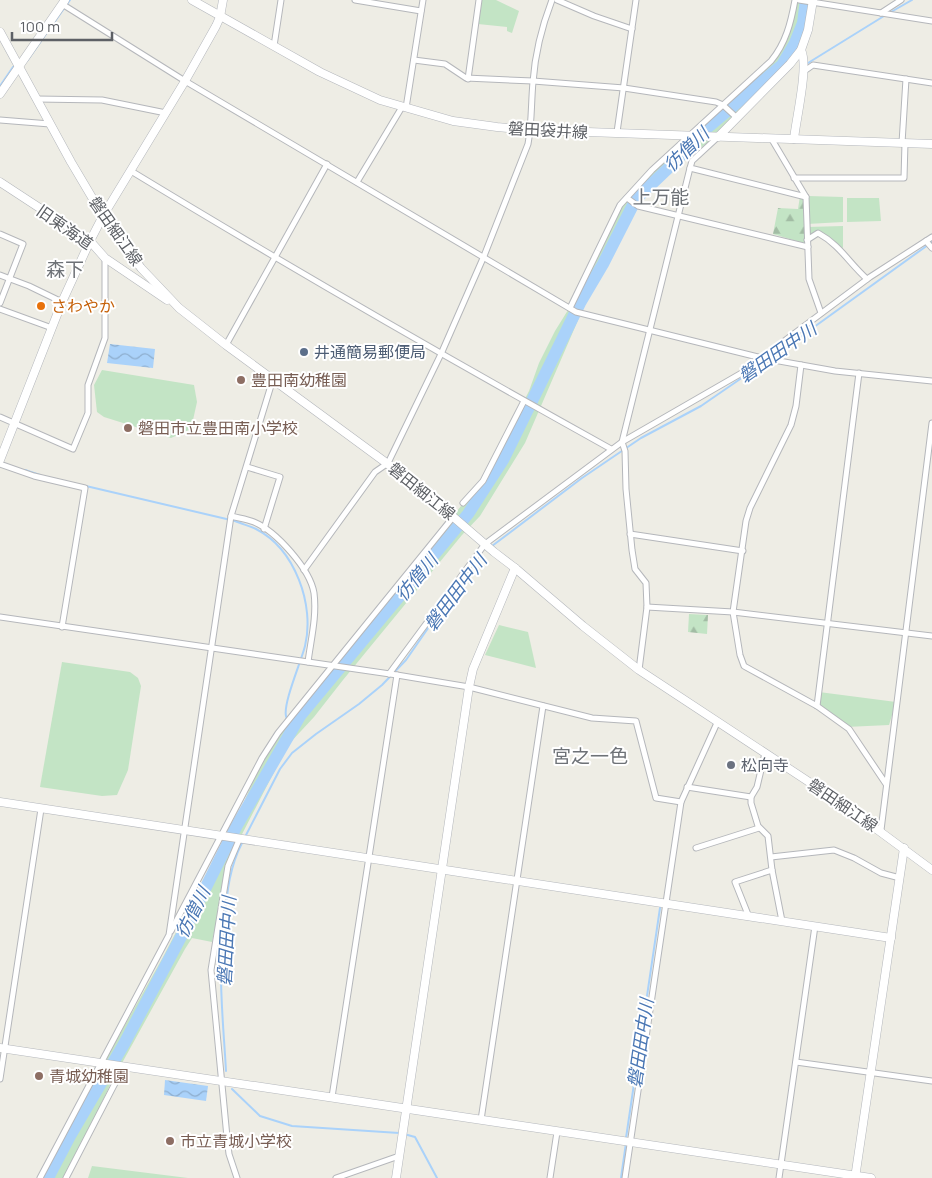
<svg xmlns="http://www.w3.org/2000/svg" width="932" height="1178" viewBox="0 0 932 1178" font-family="Manrope,'Noto Sans JP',sans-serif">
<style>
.green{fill:#c3e4c5}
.forest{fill:url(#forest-firs)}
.water{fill:url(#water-waves)}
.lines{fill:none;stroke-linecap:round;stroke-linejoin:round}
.stream{stroke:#aad2fa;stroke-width:2}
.river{stroke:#aad2fa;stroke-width:12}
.street-casing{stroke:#b5b7bb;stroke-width:7}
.secondary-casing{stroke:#b4b7bc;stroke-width:9}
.street{stroke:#fff;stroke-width:5}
.secondary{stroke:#fff;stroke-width:8}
.food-dot{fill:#e8710a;stroke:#fff;stroke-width:2}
.service-dot{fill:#5c6f8a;stroke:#fff;stroke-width:2}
.education-dot{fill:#8d6e63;stroke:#fff;stroke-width:2}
.worship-dot{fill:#6b7280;stroke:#fff;stroke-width:2}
.labels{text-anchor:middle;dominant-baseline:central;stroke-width:4;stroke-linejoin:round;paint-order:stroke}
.street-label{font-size:16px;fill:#5d6065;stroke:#fff}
.food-label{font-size:16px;fill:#c56008;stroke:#fff;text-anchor:start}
.service-label{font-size:16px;fill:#4e5e75;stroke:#fff;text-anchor:start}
.education-label{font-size:16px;fill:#785e54;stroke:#fff;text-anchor:start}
.worship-label{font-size:16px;fill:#5b616d;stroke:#fff;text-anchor:start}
.water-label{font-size:18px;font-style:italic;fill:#4a77b4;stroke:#fff}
.quarter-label{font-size:19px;fill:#6e7277;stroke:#fff}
</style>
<defs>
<pattern id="forest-firs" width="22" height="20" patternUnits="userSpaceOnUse" patternTransform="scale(1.25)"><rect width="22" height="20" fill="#c3e4c5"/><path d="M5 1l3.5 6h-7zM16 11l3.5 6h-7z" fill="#a2bca4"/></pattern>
<pattern id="water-waves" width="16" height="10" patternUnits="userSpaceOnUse" patternTransform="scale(1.25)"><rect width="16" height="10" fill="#aad2fa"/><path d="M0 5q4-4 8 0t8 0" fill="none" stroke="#8eaece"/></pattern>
</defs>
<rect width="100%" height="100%" fill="#eeede5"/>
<g class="green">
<path d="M 481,0 L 496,0 L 519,11 L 512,33 L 507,31 L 507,27 L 478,24 Z"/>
<path d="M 795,0 L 813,0 L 801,50 L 738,116 L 701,148 L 648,188 L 638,206 L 605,258 L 598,279 L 582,311 L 525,443 L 480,516 L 462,535 L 343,680 L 314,717 L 288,745 L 239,840 L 228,866 L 212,942 L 192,938 L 185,949 L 111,1083 L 66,1178 L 40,1178 L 87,1088 L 120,1034 L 163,957 L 244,802 L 266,752 L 465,501 L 483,481 L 529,391 L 539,363 L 555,331 L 573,302 L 620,205 L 629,199 L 668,156 L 761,71 L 785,39 Z"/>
<path d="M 808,196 L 843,197 L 843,222 L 807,224 Z"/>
<path d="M 847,198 L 879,198 L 881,221 L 847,222 Z"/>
<path d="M 843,226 L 843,248 L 818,233 L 807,237 L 807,227 Z"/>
<path d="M 102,370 L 194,385 L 197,402 L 191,429 L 171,438 L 104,417 L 97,412 L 94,385 Z"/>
<path d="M 499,625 L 528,632 L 536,668 L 485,655 Z"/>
<path d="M 62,662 L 130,672 L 138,678 L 141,686 L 128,770 L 117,795 L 102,796 L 40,787 Z"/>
<path d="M 819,692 L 896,702 L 889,725 L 846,727 L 817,706 Z"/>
<path d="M 92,1166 L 188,1178 L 88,1178 Z"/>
</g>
<g class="forest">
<path d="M 800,196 L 806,197 L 807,243 L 803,243 L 773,234 L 778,208 L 798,209 Z"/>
<path d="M 689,614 L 708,615 L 707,634 L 688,632 Z"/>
</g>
<g class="water">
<path d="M 110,344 L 155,349 L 153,368 L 107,363 Z"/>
<path d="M 165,1080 L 208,1086 L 206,1101 L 164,1095 Z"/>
</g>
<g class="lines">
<g class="stream">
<path d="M 891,12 L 912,0"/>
<path d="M 27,61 L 70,0"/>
<path d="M 805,64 L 808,63 L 884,16"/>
<path d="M 0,86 L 13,67 L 16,66"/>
<path d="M 25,470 L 40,475"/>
<path d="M 86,486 L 235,521 C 242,524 250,526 256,529 C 295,549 315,605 305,646 C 301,662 283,703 286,716 C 287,721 290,726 293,730"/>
<path d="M 492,546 L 582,478 L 641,438 L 701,406 L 778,353 L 932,242"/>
<path d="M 244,839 L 280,769 L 292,753 L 316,734 L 359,704 L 382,685 L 406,660 L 451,595"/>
<path d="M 226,1071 C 224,1034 220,997 221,960 C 221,946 223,931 225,917 C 227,891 230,866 242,843"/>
<path d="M 232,1089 L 260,1116 L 292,1126 L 399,1133"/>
<path d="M 404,1134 L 415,1137 L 437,1178"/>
<path d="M 626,1138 L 660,908"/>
<path d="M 621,1178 L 626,1143"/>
</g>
<path class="river" d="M 48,1178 L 70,1136 L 124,1044 L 183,933 L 236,827 L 300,716 L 468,514 L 503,460 L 580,303 L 603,264 L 636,199 L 678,159 L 694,139 L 782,65 L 795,43 L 803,23 L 806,0"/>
<defs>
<g id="street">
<path d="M 355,0 L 421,11"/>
<path d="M 557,0 L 594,16 L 632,29"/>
<path d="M 799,0 L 932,21"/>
<path d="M 62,4 L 185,81 L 576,312 L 762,358 L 835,371 L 932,381"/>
<path d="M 881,13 L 901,0"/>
<path d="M 274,46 L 281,0"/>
<path d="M 414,60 L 445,64 L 466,78 L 533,81 L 624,88 L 716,102 L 723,105 L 737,118"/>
<path d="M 803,72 L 813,65 L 932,83"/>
<path d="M 468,79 L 479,0"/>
<path d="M 37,99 L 102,100 L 166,113"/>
<path d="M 406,108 L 423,0"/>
<path d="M 0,120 L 50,124"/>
<path d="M 617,132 L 636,0"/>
<path d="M 771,138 L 806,197 L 809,279 L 821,313"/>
<path d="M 902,143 L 906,79"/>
<path d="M 690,168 L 806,197"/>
<path d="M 131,171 C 289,267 449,359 611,449"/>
<path d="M 794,178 L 904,178 L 905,143"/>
<path d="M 357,182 L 402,107"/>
<path d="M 627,198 L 638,206 L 808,247"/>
<path d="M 0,234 L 23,244 L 0,303"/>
<path d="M 807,240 L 818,233 C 840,245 849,263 867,279"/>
<path d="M 926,241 L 932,248"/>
<path d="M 0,275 L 29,286 L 62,302"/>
<path d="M 570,308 L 620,205 L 652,170 L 771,61 C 786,43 791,22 795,0"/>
<path d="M 0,309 L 52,328"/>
<path d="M 226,345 L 327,164"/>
<path d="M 801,365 L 796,406 L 791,425 L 750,508 L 746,521 L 733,612 L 740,655 L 744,666 L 817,706 L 849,729 L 886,784"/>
<path d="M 0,417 L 73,449 L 88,413 L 88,385 L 105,338 L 105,258"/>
<path d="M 0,464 L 34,476 L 85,488 L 62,627"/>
<path d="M 247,467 L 280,477 L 264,529"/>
<path d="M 463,503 L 483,481 L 524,401"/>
<path d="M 231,516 C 238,518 247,519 254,522 C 276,531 310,569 314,593 C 317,616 311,639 308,662"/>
<path d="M 630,534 L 743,551"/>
<path d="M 304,570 L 375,472 L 388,463 L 441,354 L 484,256 L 528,144 C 532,123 531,103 533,82 C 535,54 542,26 552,0"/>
<path d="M 647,607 L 733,612 L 932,636"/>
<path d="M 0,617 L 397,675 L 469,687 L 592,718 L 636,721 L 656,798 L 681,802"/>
<path d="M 639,670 L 647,607 L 646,583 L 635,569 L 632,550 L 626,489 L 625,451 L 622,442 L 690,168 L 692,161 L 718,137"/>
<path d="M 389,674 L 485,544 L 622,442 L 740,374 L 870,277 L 932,237"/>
<path d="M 817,706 L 859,373"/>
<path d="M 765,753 L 757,787 L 751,797 L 751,803 L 758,826 L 768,836 L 772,870 L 782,921"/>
<path d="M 687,787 L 751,797"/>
<path d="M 881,830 L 932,423"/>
<path d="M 696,848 L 759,828"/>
<path d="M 771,857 L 834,850 L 854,858 L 881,873 L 900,878"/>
<path d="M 749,917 L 735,882 L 772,870"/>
<path d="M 171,931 L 262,758 L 278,733 L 454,516"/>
<path d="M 796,1062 L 932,1081"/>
<path d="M 0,1079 L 41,809"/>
<path d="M 332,1097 L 397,675"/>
<path d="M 481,1120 L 543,706"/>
<path d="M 40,1178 L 169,935 L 231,516 L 273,379"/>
<path d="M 66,1178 L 124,1066"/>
<path d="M 237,1178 L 229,1154 L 227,1137 L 211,970 L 228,866 L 239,840"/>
<path d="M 336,1178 L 399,1156"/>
<path d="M 550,1178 L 557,1132"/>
<path d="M 625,1178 L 681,802 L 717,723"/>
<path d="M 779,1178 L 815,926"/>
</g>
<g id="secondary">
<path d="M 192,0 L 320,72 L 380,100 L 453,121 L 497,127 L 531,130 L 932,144"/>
<path d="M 0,32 L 71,162 L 103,216 L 141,268 L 179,308 L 226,345 L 415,484 L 494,552 L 515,568 L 583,626 L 639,670 L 844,805 L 932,870"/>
<path d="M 0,94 L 65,0"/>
<path d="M 718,137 L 790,64 L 801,50"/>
<path d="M 794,139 C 796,119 809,66 801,50 L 808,30 L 813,0"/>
<path d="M 0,182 L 90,241 L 105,258 L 167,300"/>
<path d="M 0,460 L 62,302 L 90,241 L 103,216 L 185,81 L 216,26 L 220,17 L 223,0"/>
<path d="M 0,802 C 297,849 594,894 891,938"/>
<path d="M 0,1048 L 871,1178"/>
<path d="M 396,1178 L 469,687 L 473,669 L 515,568"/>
<path d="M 855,1178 L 904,848"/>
</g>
</defs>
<use href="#street" class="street-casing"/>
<use href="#secondary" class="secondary-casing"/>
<use href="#street" class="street"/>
<use href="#secondary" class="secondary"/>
</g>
<circle class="food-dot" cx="41" cy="306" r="5"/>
<circle class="service-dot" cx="304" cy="352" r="5"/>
<g class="education-dot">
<circle cx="241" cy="380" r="5"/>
<circle cx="128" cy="428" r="5"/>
<circle cx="39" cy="1076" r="5"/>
<circle cx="170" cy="1141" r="5"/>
</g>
<circle class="worship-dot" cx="731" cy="765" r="5"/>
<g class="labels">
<g class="street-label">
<text transform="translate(548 130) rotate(3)">磐田袋井線</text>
<text transform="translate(65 227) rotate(35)">旧東海道</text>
<text transform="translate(116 231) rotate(55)">磐田細江線</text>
<text transform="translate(422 491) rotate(39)">磐田細江線</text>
<text transform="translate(843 805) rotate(34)">磐田細江線</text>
</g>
<g class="food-label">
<text x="51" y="306">さわやか</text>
</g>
<g class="service-label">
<text x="314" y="352">井通簡易郵便局</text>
</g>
<g class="education-label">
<text x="251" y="380">豊田南幼稚園</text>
<text x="138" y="428">磐田市立豊田南小学校</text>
<text x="49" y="1076">青城幼稚園</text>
<text x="180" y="1141">市立青城小学校</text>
</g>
<g class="worship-label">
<text x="741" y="765">松向寺</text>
</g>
<g class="water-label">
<text transform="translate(686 149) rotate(-44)">彷僧川</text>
<text transform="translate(777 352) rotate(-35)">磐田田中川</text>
<text transform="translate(416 577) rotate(-50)">彷僧川</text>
<text transform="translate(455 592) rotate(-53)">磐田田中川</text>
<text transform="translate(192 912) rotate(-63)">彷僧川</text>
<text transform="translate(226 941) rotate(-87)">磐田田中川</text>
<text transform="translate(640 1043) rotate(-82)">磐田田中川</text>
</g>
<g class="quarter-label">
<text x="661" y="197">上万能</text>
<text x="65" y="269">森下</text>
<text x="590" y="756">宮之一色</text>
</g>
</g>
<path d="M12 32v8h100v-8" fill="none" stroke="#5d6065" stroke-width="2.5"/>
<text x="20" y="32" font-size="15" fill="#5d6065" stroke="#ffffff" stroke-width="4" paint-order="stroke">100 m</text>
</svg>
